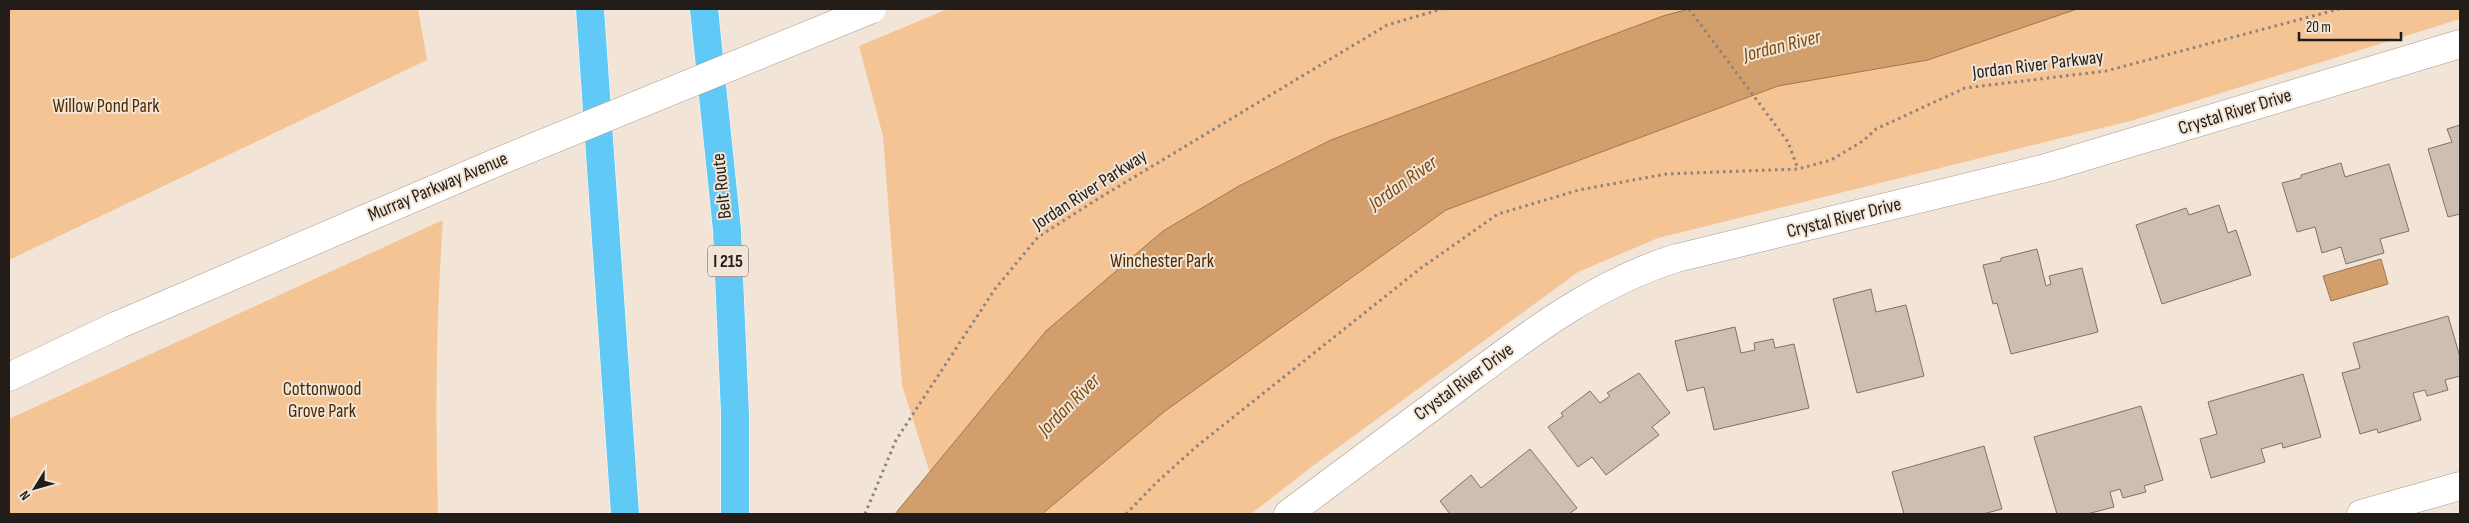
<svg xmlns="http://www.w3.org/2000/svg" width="2469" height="523" viewBox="0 0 2469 523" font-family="'Sofia Sans Condensed',sans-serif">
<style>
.green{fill:#f4c495}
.water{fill:#d19e6c;stroke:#9c7753}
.building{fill:#ccbeb1;stroke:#7f7266}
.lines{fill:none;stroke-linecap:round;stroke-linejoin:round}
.street-casing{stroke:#a79a8d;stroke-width:29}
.secondary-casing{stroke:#a79a8d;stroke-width:29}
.highway-casing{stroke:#fff;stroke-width:29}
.path{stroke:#8d8379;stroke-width:3;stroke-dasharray:2.5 4;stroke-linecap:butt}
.street{stroke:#fff;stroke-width:28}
.secondary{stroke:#fff;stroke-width:28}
.highway{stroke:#61c9f5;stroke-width:28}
.secondary-bridge-casing{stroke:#a79a8d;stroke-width:29;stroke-linecap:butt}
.secondary-bridge{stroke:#fff;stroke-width:28}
.labels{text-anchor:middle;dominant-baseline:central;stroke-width:4;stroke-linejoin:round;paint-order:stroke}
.shield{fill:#f2e4d6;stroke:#605951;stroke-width:1}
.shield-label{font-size:18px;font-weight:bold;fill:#221d18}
.street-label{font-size:19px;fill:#221d18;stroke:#f2e4d6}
.park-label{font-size:19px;fill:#4b2a00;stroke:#f2e4d6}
.water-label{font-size:20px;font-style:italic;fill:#7b4b0f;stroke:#f2e4d6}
</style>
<rect width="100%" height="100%" fill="#f2e4d6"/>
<g class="green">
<path d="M 9,9 L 418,9 L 427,60 L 9,260 Z"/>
<path d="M 948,9 L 2460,9 L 2460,19 L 2134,120 L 1658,238 L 1578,272 L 1314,465 L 1251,514 L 943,514 L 902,385 L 883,136 L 859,46 Z"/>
<path d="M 443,220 C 436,318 435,416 438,514 L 9,514 L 9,419 Z"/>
</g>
<g class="water">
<path d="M 1689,9 L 2077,9 L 1928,60 L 1778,86 L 1446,210 L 1165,411 L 1042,514 L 895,514 L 1046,331 L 1163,231 L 1239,186 L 1331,140 L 1663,16 Z"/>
<path d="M 2381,259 L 2388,284 L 2331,301 L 2323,276 Z"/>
</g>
<g class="building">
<path d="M 2460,125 L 2460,214 L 2448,217 L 2428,149 L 2452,142 L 2447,129 Z"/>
<path d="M 2341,163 L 2345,177 L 2389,164 L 2409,231 L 2380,239 L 2384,253 L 2346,264 L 2341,247 L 2322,253 L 2315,227 L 2297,232 L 2282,183 L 2301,178 L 2301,175 Z"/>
<path d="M 2219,205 L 2228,233 L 2236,230 L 2251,275 L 2162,304 L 2136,225 L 2186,208 L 2189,215 Z"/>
<path d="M 2037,249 L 2046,286 L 2051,284 L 2049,276 L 2082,268 L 2098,332 L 2011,354 L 1997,303 L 1993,304 L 1983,265 L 2001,261 L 2001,258 Z"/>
<path d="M 1871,289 L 1876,312 L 1906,305 L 1924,376 L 1857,393 L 1833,299 Z"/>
<path d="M 2448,316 L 2460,357 L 2460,376 L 2445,380 L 2448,390 L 2427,396 L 2425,390 L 2413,393 L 2421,420 L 2378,433 L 2377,429 L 2360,434 L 2342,373 L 2360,368 L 2353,343 Z"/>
<path d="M 1735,327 L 1741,353 L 1755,350 L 1754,343 L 1773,339 L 1775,348 L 1794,344 L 1809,408 L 1714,430 L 1704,387 L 1687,391 L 1675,341 Z"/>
<path d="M 1639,373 L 1670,413 L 1652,427 L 1659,435 L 1606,475 L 1592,457 L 1578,467 L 1548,427 L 1563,416 L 1561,413 L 1590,391 L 1600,403 L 1610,396 L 1607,393 Z"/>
<path d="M 2303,374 L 2321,437 L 2283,448 L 2282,443 L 2261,449 L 2265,462 L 2211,478 L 2200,439 L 2217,434 L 2208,402 Z"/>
<path d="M 2141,406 L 2163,480 L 2144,486 L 2146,492 L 2123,498 L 2120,489 L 2110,492 L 2114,507 L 2087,514 L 2057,514 L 2034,437 Z"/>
<path d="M 1984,446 L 2002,509 L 1983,514 L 1904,514 L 1892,472 Z"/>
<path d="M 1530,449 L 1577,508 L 1569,514 L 1450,514 L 1440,501 L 1471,475 L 1481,488 Z"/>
</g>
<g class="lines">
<defs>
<g id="street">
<path d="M 1288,514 C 1343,473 1398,432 1453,391 C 1523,339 1592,284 1677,258 L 2046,168 L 2460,44"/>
<path d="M 2361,514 L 2460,486"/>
</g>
<path id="secondary" d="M 9,377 L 118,325 L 495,163"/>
<g id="highway">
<path d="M 590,9 L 625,514"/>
<path d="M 704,9 L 727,230 L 735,414 L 735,514"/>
</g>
</defs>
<use href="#street" class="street-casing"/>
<use href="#secondary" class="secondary-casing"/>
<use href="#highway" class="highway-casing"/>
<g class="path">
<path d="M 1689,9 L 1788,142 L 1798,169"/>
<path d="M 865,514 L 896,440 L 995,289 L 1038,237 L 1096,200 L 1387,25 L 1442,9"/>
<path d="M 1126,514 L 1157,482 L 1197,446 L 1421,268 L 1498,214 L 1579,190 L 1666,174 L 1798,169 L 1831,160 L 1863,141 L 1876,129 L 1965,88 L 2106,71 L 2339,9"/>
</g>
<use href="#street" class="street"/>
<use href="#secondary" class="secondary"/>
<use href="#highway" class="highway"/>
<defs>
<path id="secondary-bridge" d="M 495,163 L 872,9"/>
</defs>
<use href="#secondary-bridge" class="secondary-bridge-casing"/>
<use href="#secondary-bridge" class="secondary-bridge"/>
</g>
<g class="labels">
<rect class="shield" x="708" y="245.5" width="40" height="31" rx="4"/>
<g class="shield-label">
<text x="728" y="261">I 215</text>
</g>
<g class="street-label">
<text transform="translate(2038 65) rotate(-7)">Jordan River Parkway</text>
<text transform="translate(2235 112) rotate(-17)">Crystal River Drive</text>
<text transform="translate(722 186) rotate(-96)">Belt Route</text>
<text transform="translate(438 187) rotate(-23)">Murray Parkway Avenue</text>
<text transform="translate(1090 190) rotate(-33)">Jordan River Parkway</text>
<text transform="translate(1844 218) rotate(-14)">Crystal River Drive</text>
<text transform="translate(1464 382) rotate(-36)">Crystal River Drive</text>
</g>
<g class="park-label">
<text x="106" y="106">Willow Pond Park</text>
<text x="1162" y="261">Winchester Park</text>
<text x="322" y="389">Cottonwood<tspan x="322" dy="22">Grove Park</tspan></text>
</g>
<g class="water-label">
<text transform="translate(1782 46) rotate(-14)">Jordan River</text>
<text transform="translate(1403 183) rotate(-35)">Jordan River</text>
<text transform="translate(1069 405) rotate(-45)">Jordan River</text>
</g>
</g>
<rect width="2469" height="523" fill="none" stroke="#221d18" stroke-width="20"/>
<g transform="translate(35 488) rotate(233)" stroke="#f2e4d6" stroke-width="4" paint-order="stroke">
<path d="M0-4L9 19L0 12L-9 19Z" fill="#221d18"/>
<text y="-8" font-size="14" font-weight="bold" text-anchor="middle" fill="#221d18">N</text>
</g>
<path d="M2299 32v8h102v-8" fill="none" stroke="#221d18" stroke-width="2.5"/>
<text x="2306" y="32" font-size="15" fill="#221d18" stroke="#f2e4d6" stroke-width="4" paint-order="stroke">20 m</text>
</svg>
